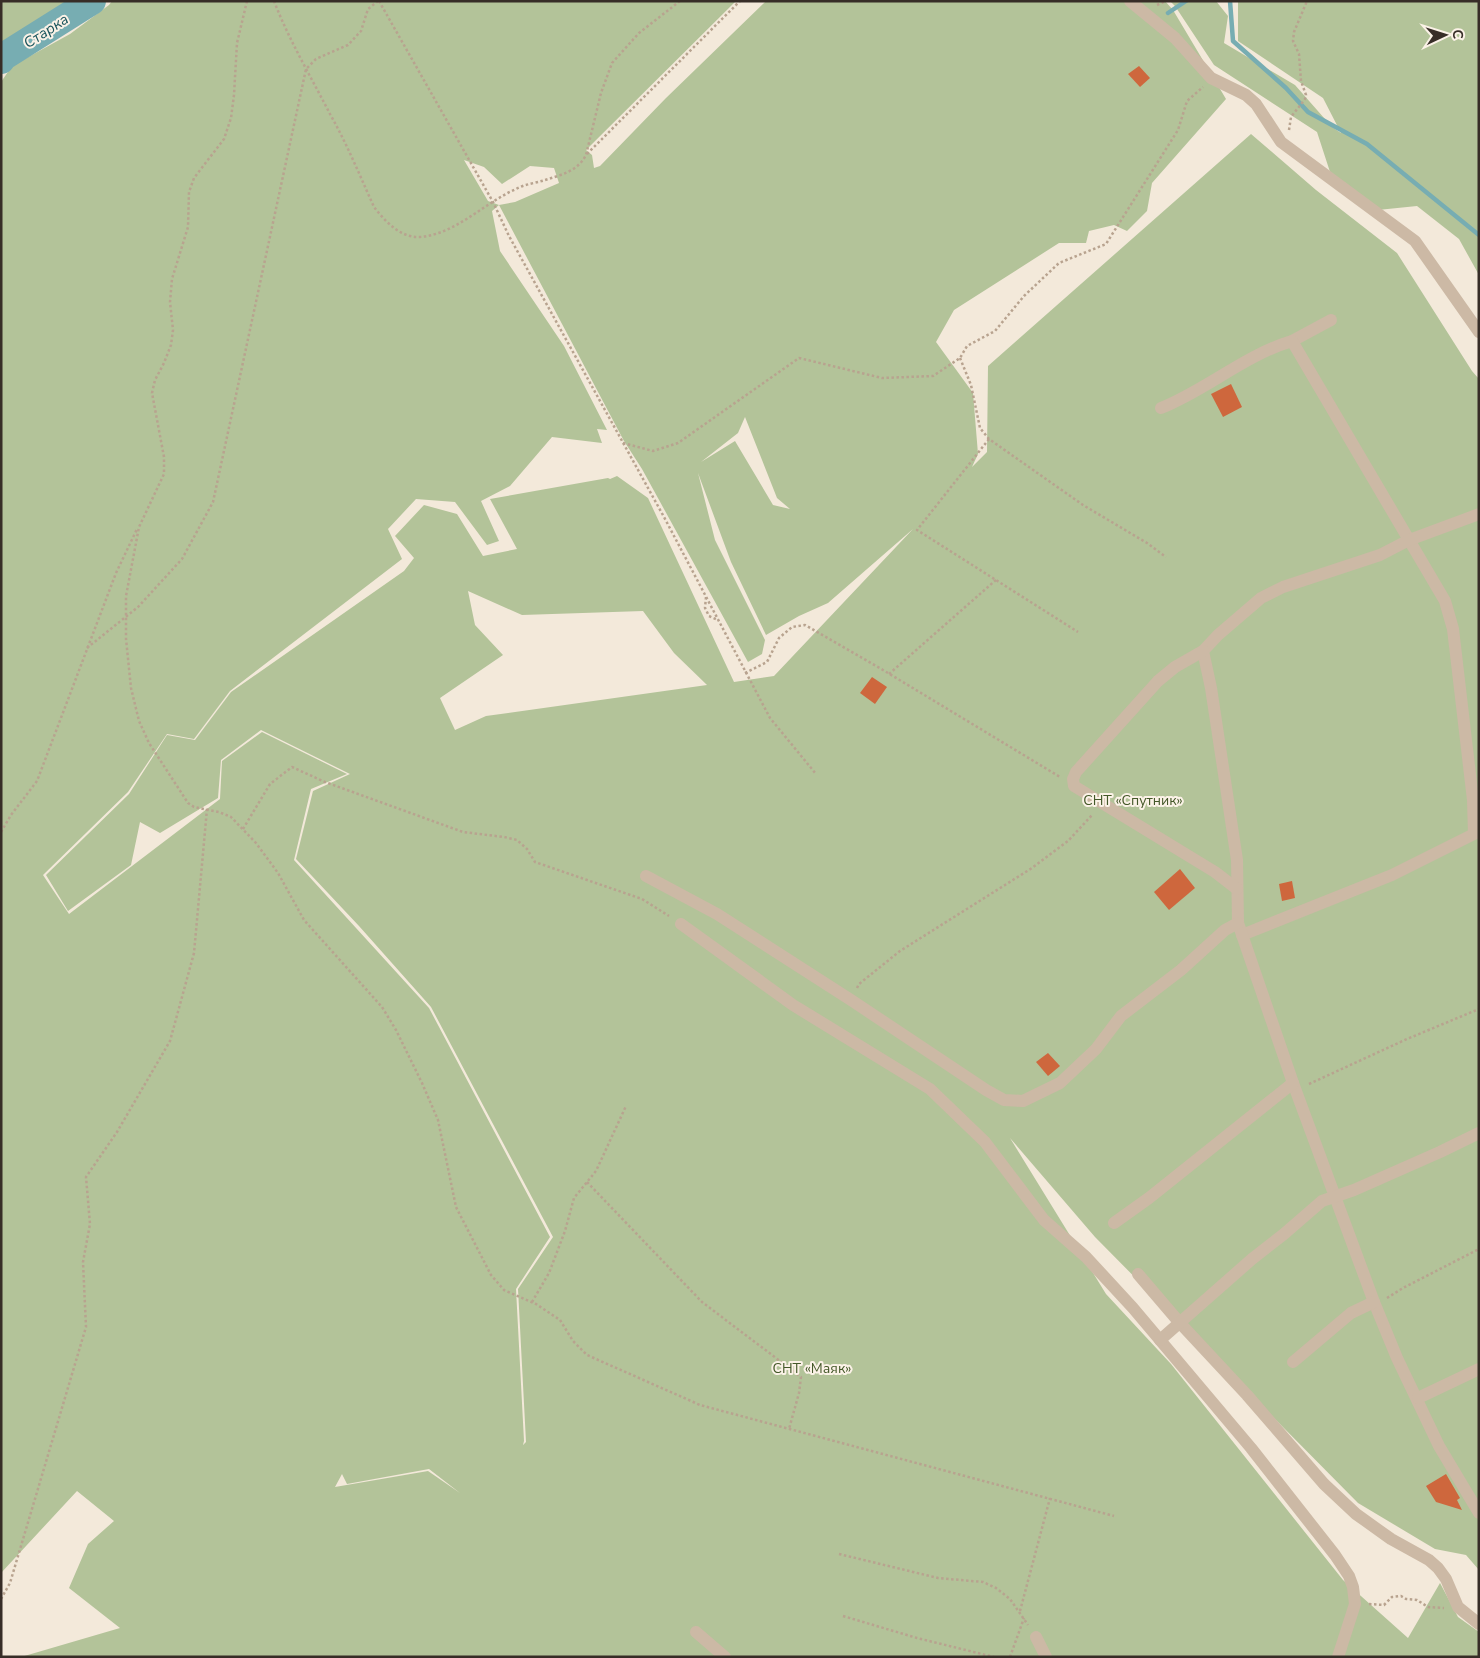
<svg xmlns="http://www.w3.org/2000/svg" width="1480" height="1658" viewBox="0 0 1480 1658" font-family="'Nunito Sans',sans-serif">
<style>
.green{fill:#b3c399;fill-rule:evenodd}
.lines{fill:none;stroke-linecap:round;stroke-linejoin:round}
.stream{stroke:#77adb2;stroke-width:4.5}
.river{stroke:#77adb2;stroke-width:28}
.building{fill:#ce673d}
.path{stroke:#b8a38f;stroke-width:2.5;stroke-dasharray:2.5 2.5;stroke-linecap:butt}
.minor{stroke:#ccb9a5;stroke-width:12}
.labels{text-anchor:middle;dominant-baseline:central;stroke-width:4;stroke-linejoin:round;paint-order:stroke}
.park-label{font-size:14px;fill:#445829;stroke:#fbf2e7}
.water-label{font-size:15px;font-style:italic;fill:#19545c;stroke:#fbf2e7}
</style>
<rect width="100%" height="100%" fill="#f3e9da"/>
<g class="green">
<path d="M 1,1 L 100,1 L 98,7 L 26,51 L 1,59 Z"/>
<path d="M 112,1 L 736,1 L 586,150 L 592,155 L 594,168 L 600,166 L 666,98 L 766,1 L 1165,1 L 1173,10 L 1226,99 L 1152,183 L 1147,211 L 1127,231 L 1114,225 L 1089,231 L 1086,243 L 1059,243 L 954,310 L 936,342 L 973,393 L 978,454 L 972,467 L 987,452 L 988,366 L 1251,134 L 1316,190 L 1397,253 L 1472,371 L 1479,379 L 1479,1570 L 1466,1555 L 1435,1549 L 1358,1503 L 1095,1237 L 1010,1138 L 1106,1294 L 1171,1364 L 1343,1580 L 1408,1638 L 1440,1583 L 1458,1617 L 1479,1632 L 1479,1657 L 21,1657 L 120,1628 L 69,1588 L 88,1544 L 114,1521 L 77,1491 L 1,1573 L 1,82 L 12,66 L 70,34 L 109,5 ZM 464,160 L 484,167 L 502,184 L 530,166 L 554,168 L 559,183 L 515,202 L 499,205 L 488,201 ZM 499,205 L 624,441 L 642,469 L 748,662 L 762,654 L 765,640 L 715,540 L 698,473 L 731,562 L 766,635 L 799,616 L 828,603 L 913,529 L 774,676 L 734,682 L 648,498 L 617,476 L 610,479 L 608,478 L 490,499 L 517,549 L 483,556 L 457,514 L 424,505 L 395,536 L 414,558 L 404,571 L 231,692 L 195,740 L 167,735 L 129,794 L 46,875 L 68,911 L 131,865 L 140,822 L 160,833 L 218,798 L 221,760 L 261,730 L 350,774 L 313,791 L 296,859 L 359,926 L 431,1007 L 553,1237 L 518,1289 L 526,1442 L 523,1445 L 524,1441 L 516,1289 L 550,1237 L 429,1008 L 294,860 L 311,789 L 347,774 L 262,732 L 222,761 L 220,799 L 69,914 L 43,875 L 128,792 L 167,734 L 194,739 L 230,691 L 402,559 L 388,529 L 416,499 L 455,502 L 487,545 L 499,541 L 481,501 L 510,486 L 552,437 L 602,443 L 597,429 L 607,430 L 564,346 L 500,251 L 492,211 ZM 745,417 L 777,498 L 790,509 L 773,505 L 735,441 L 701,462 L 738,433 ZM 468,591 L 522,615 L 643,611 L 674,653 L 707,685 L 486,716 L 455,730 L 440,698 L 503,655 L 475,625 ZM 429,1469 L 460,1493 L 428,1471 L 335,1487 L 342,1474 L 347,1484 Z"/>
<path d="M 1170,1 L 1216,1 L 1228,16 L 1224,43 L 1295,85 L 1332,127 L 1341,133 L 1323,98 L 1238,41 L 1238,1 L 1479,1 L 1479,275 L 1459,239 L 1417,206 L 1368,211 L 1331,175 L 1317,132 L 1214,65 L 1175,6 Z"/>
</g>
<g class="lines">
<g class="stream">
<path d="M 1230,1 L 1233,41 L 1286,88 L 1308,112 L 1367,144 L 1479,235"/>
<path d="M 1168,13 L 1186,1"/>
</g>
<path class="river" d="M 1,60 L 3,57 L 92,1"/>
</g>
<g class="building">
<path d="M 1139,66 L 1150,78 L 1140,87 L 1128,74 Z"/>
<path d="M 1231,384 L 1242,407 L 1223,417 L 1211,394 Z"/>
<path d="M 872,677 L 887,687 L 875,704 L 860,693 Z"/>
<path d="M 1180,869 L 1195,888 L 1169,910 L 1154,892 Z"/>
<path d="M 1292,881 L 1295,898 L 1282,901 L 1279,884 Z"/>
<path d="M 1048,1053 L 1060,1066 L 1048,1076 L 1036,1062 Z"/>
<path d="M 1446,1474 L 1460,1498 L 1457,1500 L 1462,1510 L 1436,1502 L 1426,1486 Z"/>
</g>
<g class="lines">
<g class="path">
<path d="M 247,1 L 237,43 L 234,95 L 231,118 L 224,139 L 194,178 L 189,192 L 188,227 L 172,279 L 170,302 L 173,330 L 171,345 L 164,363 L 155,380 L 152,393 L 164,457 L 164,474 L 139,527 L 126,596 L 126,639 L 131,688 L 139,721 L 149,743 L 188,803 L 194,807 L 219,812 L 231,817 L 256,843 L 278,873 L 304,920 L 382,1007 L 396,1030 L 422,1083 L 438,1120 L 456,1207 L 491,1275 L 504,1290 L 536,1304 L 560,1320 L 573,1341 L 587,1355 L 700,1405 L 1114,1516"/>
<path d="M 274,1 C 289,40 311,77 330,114 C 347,144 360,176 374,207 C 385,221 400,238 420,237 C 456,234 484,203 516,189 C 525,184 536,183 545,180 C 561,175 578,171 586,155 L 601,93 L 612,63 L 639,33 L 680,1"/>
<path d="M 379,1 L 493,202 L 509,236 L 664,517 L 770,718 L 816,774"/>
<path d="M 1157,5 L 1166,1"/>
<path d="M 1289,130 L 1291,117 L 1305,99 L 1306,95 L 1301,81 L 1299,54 L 1293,41 L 1294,32 L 1307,1"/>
<path d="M 587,154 L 740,1"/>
<path d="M 960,358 L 971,385 L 980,428 L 989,439 L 1083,505 L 1147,543 L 1166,557"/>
<path d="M 989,439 L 917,530 L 1078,632"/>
<path d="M 623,443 L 653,451 L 678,443 L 799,358 L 882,378 L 933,376 L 960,358 L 967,346 L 995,331 L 1024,296 L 1059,263 L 1106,244 L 1178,130 L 1187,101 L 1203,87"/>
<path d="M 706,597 L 705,608 L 709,616 L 718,620"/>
<path d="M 87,648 L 138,607 L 182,559 L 213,502 L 306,69 L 316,59 L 348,45 L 361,31 L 368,9 L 378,1"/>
<path d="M 745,673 L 767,662 L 779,638 L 792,627 L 805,625 L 883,670 L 1060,777"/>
<path d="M 889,674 L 997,579"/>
<path d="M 243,829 L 270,784 L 292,767 L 325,782 L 463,832 L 504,837 L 517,840 L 527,849 L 535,862 L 642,899 L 669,916"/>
<path d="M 1,832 L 11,815 L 37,781 L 116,573 L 137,529"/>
<path d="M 857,988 L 859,984 L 900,951 L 1032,868 L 1068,841 L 1093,814"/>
<path d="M 1309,1084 L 1407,1039 L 1479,1009"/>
<path d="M 587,1182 L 702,1302 L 801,1377 L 799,1393 L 789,1429"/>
<path d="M 1387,1298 L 1403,1288 L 1479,1249"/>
<path d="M 532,1302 L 549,1273 L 565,1231 L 574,1198 L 596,1171 L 626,1106"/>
<path d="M 839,1554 L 938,1578 L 983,1582 L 996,1588 L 1010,1599 L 1028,1625"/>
<path d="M 1,1599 L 10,1583 L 86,1327 L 83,1262 L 90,1224 L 86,1177 L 117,1132 L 170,1041 L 194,953 L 207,809"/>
<path d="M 1369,1604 L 1384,1605 L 1392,1597 L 1401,1596 L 1406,1599 L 1417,1600 L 1428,1607 L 1444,1608"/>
<path d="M 1020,1611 L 1050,1498"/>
<path d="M 843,1616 L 917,1638 L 994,1657"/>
<path d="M 1010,1657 L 1024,1618"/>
</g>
<g class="minor">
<path d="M 1130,1 L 1175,38 L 1211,78 L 1246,95 L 1256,104 L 1281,142 L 1415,241 L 1479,332"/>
<path d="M 1292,341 L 1331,320"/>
<path d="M 1161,408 C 1206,390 1245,355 1292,341 L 1445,601 L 1453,629 L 1473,800 L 1474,834 L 1392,875 L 1242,935"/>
<path d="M 1479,514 L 1409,540 L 1380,555 L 1283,587 L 1261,598 L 1218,635 L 1203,651 L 1211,688 L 1237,860 L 1238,923 L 1293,1083 L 1374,1302 L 1397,1358 L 1439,1446 L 1479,1513"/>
<path d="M 1203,651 L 1175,667 L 1158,681 L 1076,772 L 1073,779 L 1074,786 L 1215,872 L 1237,889"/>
<path d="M 646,876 L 717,914 L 851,1000 L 986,1090 L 1004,1100 L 1023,1101 L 1060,1083 L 1096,1049 L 1121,1016 L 1181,970 L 1225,930 L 1238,923"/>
<path d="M 681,924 L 793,1005 L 930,1089 L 985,1142 L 1044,1220 L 1086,1257 L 1133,1308 L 1251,1448 L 1335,1555 L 1349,1576 L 1353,1587 L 1355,1604 L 1338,1657"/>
<path d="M 1114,1223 L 1149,1198 L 1293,1083"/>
<path d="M 1138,1274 L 1179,1322 L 1247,1395 L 1324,1484 L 1356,1514 L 1391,1539 L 1429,1560 L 1438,1568 L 1446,1579 L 1458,1607 L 1479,1624"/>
<path d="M 1160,1340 L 1252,1259 L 1284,1234 L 1322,1201 L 1354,1190 L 1440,1152 L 1479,1133"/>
<path d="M 1293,1362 L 1351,1313 L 1374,1302"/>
<path d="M 1418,1398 L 1479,1369"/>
<path d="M 696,1632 L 725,1657"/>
<path d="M 1036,1637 L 1046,1657"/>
</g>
</g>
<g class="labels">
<g class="park-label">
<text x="1133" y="800">СНТ «Спутник»</text>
<text x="812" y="1368">СНТ «Маяк»</text>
</g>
<g class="water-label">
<text transform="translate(46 31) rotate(-33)">Старка</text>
</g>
</g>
<rect width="1480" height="1658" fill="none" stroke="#372d27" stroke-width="5"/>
<g transform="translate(1445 35) rotate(86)" stroke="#fbf2e7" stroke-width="4" paint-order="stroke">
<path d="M0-4L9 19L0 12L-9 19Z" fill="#372d27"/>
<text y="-8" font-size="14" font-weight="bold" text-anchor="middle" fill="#372d27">С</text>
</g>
</svg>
